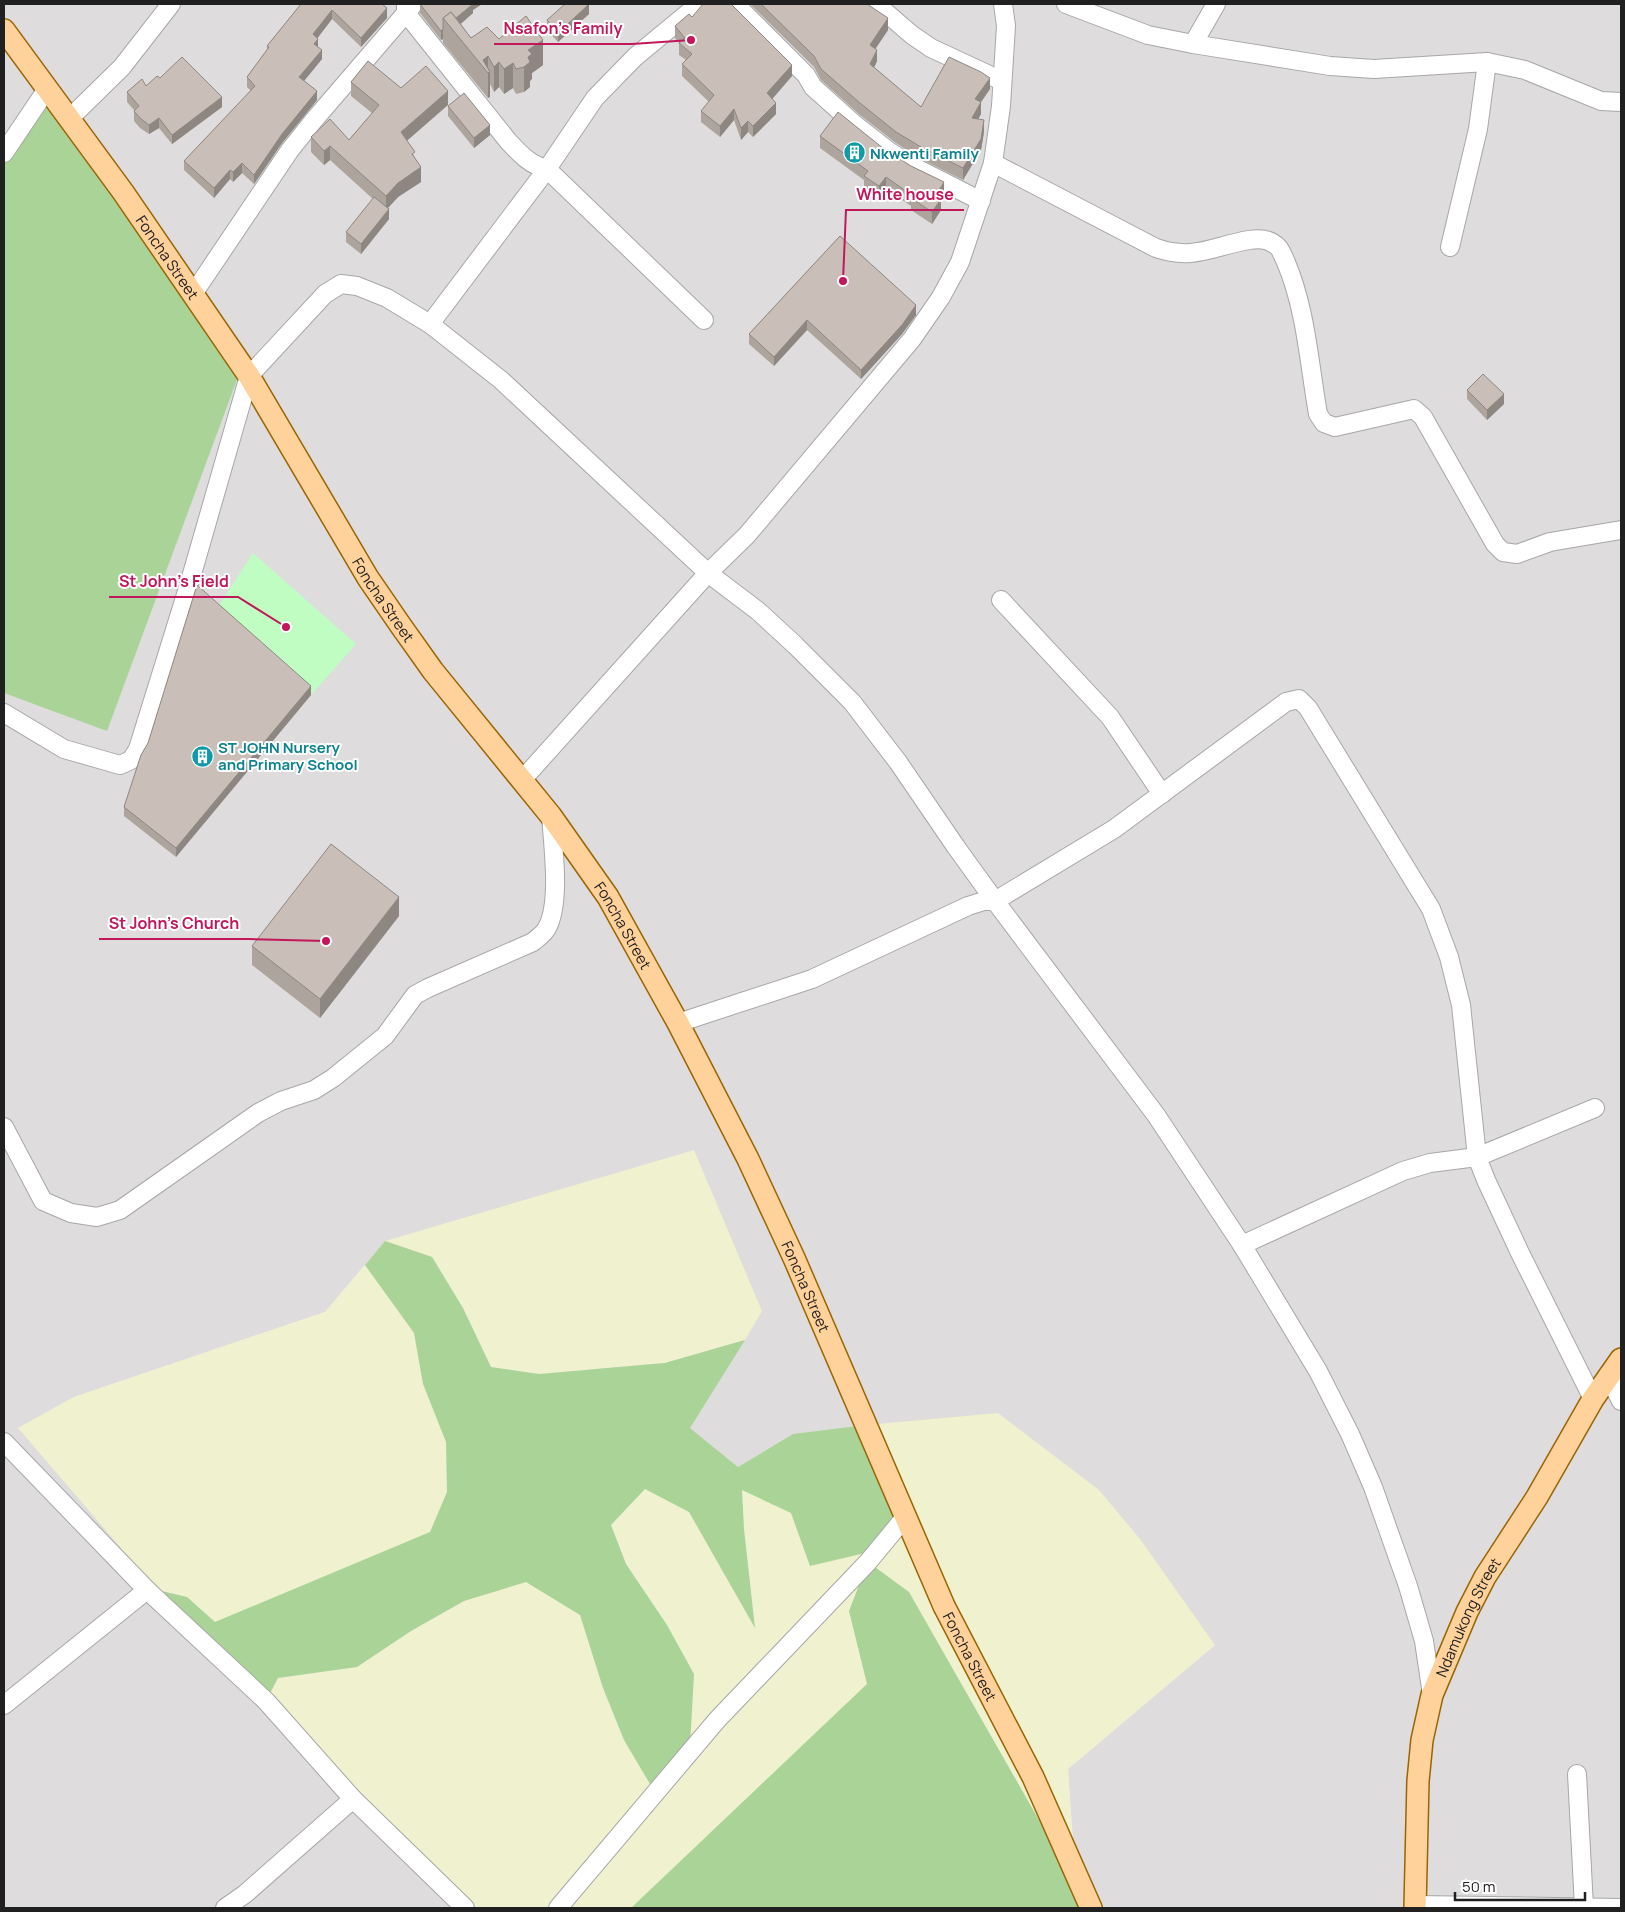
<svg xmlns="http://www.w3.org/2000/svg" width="1625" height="1912" viewBox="0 0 1625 1912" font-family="Manrope,sans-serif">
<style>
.residential{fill:#dedcdc}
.farmland{fill:#eff1cf}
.forest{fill:#aad397}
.park{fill:#c0fdc3}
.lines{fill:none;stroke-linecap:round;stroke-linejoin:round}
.minor-casing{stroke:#a7a7a7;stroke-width:20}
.major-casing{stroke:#9b6400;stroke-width:24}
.minor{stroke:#fff;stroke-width:18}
.major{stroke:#ffd29c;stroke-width:21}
.wall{fill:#ada49e}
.shaded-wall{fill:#8d8681}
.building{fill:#c9bfb8;stroke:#8d8681}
.labels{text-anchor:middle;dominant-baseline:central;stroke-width:4;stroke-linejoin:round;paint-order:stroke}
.culture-label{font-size:15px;font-weight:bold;fill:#0d838f;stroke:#fff;text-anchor:start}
.street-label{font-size:15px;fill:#202020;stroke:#fff}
.leader{fill:none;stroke:#c2185b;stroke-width:2}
.callout-dot{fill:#c2185b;stroke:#fff;stroke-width:2}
.callout-label{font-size:16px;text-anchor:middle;font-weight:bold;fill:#c2185b;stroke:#fff;stroke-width:4;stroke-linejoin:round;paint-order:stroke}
</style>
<rect width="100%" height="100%" fill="#f1ede5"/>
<path class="residential" d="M 4,4 L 1621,4 L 1621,1908 L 1091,1908 L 1074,1857 L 1068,1769 L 1215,1645 L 793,1434 L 738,1467 L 690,1428 L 385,1241 L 325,1312 L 74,1397 L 18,1428 L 472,1908 L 4,1908 Z"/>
<g class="farmland">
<path d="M 694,1150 L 762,1311 L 745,1340 L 665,1363 L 539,1374 L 491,1367 L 463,1308 L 432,1257 L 385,1241 Z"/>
<path d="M 365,1265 L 414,1333 L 423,1384 L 446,1442 L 447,1492 L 430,1532 L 215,1622 L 187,1597 L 157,1590 L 18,1428 L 74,1397 L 325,1312 Z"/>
<path d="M 998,1413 L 1099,1490 L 1140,1539 L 1215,1645 L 1068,1769 L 1074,1857 L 1091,1908 L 849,1611 L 868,1684 L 631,1908 L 472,1908 L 266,1701 L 278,1678 L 357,1667 L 411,1631 L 464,1601 L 526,1581 L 580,1614 L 603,1688 L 624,1740 L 667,1625 L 626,1564 L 611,1525 L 645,1489 L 689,1512 L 755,1626 L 744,1529 L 742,1490 L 792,1513 L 810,1566 L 866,1425 Z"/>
</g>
<g class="forest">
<path d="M 45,98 L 239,374 L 107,731 L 4,693 L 4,163 Z"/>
<path d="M 385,1241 L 432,1257 L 463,1308 L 491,1367 L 539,1374 L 665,1363 L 745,1340 L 690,1428 L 738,1467 L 793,1434 L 866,1425 L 906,1516 L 878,1550 L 810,1566 L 791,1513 L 742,1490 L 744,1529 L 755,1628 L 689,1512 L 645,1489 L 611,1525 L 626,1564 L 667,1625 L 694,1674 L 690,1746 L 650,1784 L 624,1740 L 603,1688 L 580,1615 L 526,1582 L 464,1601 L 411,1631 L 357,1667 L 278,1678 L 266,1701 L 157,1590 L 187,1597 L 215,1622 L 430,1532 L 447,1492 L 446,1442 L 423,1384 L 414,1333 L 365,1265 Z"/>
<path d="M 868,1562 L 909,1592 L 1089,1908 L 631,1908 L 867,1684 L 849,1611 Z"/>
</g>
<path class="park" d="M 253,553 L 356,644 L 311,695 L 216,610 Z"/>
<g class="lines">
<defs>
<g id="minor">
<path d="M 406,4 L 406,13 L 508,141 C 520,154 530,165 547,169 L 704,320"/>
<path d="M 735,4 L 806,75 L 813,87 L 853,123 L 890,152 L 916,168 L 981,201"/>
<path d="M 876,4 L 912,35 L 931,48 L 1002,81"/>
<path d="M 1066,4 L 1148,35 L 1193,44 L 1330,66 L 1374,69 L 1487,62 L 1525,70 L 1601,101 L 1621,102"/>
<path d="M 1193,44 L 1216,4"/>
<path d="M 70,118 L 122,67 L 171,4"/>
<path d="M 4,153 L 47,89"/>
<path d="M 993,163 L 1156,248 C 1194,261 1213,246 1249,240 C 1260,238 1270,239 1278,247 C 1281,250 1283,256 1285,260 C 1306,308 1309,363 1318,414 L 1324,423 L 1335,427 L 1414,409 L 1423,417 L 1495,544 L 1503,552 L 1517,554 L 1550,542 L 1621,530"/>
<path d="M 1450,247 L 1478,129 L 1487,62"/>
<path d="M 193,294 L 290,150 L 314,120 L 412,6"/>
<path d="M 430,324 L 547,169 L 595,98 L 635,57 L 699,4"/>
<path d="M 1001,600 L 1110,717 L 1162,794"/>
<path d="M 4,713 L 64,749 L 120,765 L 131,760 L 138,749 L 188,588 L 249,376 L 325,294 L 341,284 L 357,286 L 387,298 L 430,324 L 501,380 L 708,573 L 758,611 L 795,645 L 852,702 L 898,762 L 956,847 L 995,901 L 1156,1115 L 1242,1245 L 1318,1371 L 1350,1434 L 1373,1487 L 1408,1586 L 1424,1641 L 1432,1695"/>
<path d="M 522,780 L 708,573 L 747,535 L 912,339 L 941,297 L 960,262 L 993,163 L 1001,106 L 1006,26 L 1003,4"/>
<path d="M 678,1023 L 812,979 L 968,906 L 984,901 L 995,901 L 1114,829 L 1286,702 L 1299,699 L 1308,708 L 1431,909 L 1449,957 L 1461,1005 L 1477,1157 L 1486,1180 L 1520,1253 L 1593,1399"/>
<path d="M 4,1127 L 43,1201 L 71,1213 L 97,1217 L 120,1210 L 258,1113 L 281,1101 L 314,1090 L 333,1078 L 385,1036 L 415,995 L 428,988 L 533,942 C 537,938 544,934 547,928 C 561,903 553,846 551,816"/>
<path d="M 1242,1245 L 1403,1171 L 1430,1163 L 1477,1157 L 1595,1108"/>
<path d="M 1608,1375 L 1621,1401"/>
<path d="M 4,1442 L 147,1590 L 266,1701 L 353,1799 L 465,1908"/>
<path d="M 4,1705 L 147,1590"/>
<path d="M 1577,1774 L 1584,1907"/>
<path d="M 1416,1905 L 1621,1908"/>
<path d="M 225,1908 L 245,1894 L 353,1799"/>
<path d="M 558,1908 L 717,1720 L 868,1562 L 906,1516"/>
</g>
<g id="major">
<path id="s1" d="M 4,30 L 123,192 L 249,376 L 368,578 L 401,626 L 433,671 L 551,816 L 608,897 L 678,1023 L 748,1159 L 794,1258 L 944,1606 L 1033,1777 L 1091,1908"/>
<path id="s2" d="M 1415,1908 L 1418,1781 L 1422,1740 L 1432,1695 L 1467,1612 L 1485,1577 L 1537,1497 L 1593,1399 L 1621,1359"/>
</g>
</defs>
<use href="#minor" class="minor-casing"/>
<use href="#major" class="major-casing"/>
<use href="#minor" class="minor"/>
<use href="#major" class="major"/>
</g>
<g class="wall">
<path d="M 301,4 L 387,18 L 361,47 L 332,19 L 317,38 L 318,47 L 322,59 L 304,81 L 317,100 L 282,143 L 254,184 L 242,173 L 233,182 L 230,179 L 214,198 L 184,170 L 184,161 L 251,91 L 247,87 L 247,77 L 267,50 L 267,46 Z"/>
<path d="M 420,4 L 482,4 L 473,10 L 473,13 L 461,24 L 471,38 L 499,39 L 543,65 L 532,73 L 532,79 L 530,81 L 530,87 L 524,92 L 516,94 L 513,88 L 504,94 L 499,87 L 494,92 L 490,84 L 490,97 L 488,98 L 443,43 L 443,39 L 441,40 L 420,13 Z"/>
<path d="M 750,4 L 867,4 L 888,30 L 875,49 L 877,61 L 874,68 L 921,107 L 990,89 L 981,102 L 981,114 L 978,119 L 984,132 L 981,150 L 963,180 L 921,159 L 896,143 L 860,115 L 821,80 L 814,67 Z"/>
<path d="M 589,14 L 558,42 L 547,30 L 547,20 Z"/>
<path d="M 692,17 L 792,76 L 772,99 L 776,114 L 753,137 L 748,132 L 741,140 L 734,120 L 720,137 L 701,122 L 701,111 L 709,102 L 682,76 L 682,64 L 686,60 L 679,55 L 679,43 L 675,38 L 675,26 Z"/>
<path d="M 368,61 L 415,158 L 421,182 L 398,197 L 388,208 L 389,219 L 361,254 L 346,242 L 346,232 L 373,199 L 330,160 L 324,165 L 311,152 L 311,137 L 349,140 L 372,113 L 351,96 L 351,82 Z"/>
<path d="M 160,78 L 222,107 L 172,144 L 159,128 L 149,134 L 140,128 L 134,121 L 134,110 L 127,102 L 127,92 L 146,86 Z"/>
<path d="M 448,106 L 490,135 L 474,148 L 448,116 Z"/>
<path d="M 820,136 L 944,194 L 941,199 L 941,210 L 932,224 L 911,210 L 911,206 L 886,189 L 879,198 L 864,188 L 864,180 L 820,148 Z"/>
<path d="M 840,236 L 916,315 L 902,334 L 861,379 L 807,330 L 774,366 L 749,344 L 749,334 Z"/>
<path d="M 1467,390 L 1504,404 L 1487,420 L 1467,399 Z"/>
<path d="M 311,695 L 176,857 L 124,816 L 124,807 Z"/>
<path d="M 399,916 L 320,1018 L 252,965 L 252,946 Z"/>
</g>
<g class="shaded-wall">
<path d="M 472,4 L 482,4 L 473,10 L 473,13 L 453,30 L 449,25 Z"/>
<path d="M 589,4 L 589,14 L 558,42 L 558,33 Z"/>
<path d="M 387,8 L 387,18 L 361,47 L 361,38 Z"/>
<path d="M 332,10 L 332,19 L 313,44 L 313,34 Z"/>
<path d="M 888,18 L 888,30 L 870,57 L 870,45 Z"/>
<path d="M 443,29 L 443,39 L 441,40 L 441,31 Z"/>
<path d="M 318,39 L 318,48 L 314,44 Z"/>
<path d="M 543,40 L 543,65 L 532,73 L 532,79 L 530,81 L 530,87 L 524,92 L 524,67 L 528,50 Z"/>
<path d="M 322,50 L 322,59 L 299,87 L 299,77 Z"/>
<path d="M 877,50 L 877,61 L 870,76 L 870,64 Z"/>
<path d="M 488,56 L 488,73 L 490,72 L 490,97 L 488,98 L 488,73 L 483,60 Z"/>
<path d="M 499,62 L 499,87 L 494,92 L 494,67 Z"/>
<path d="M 513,63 L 513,88 L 504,94 L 504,69 Z"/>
<path d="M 792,65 L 792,76 L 767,105 L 767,93 Z"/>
<path d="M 990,78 L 990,89 L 981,102 L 981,114 L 972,130 L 972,118 L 975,99 Z"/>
<path d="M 317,91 L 317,100 L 282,143 L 254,184 L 254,175 L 282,134 Z"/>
<path d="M 448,91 L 448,105 L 401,146 L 401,132 Z"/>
<path d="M 222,97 L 222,107 L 172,144 L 172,135 Z"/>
<path d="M 776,103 L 776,114 L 753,137 L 753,126 Z"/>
<path d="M 734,109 L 734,120 L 720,137 L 720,126 Z"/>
<path d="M 159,118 L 159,128 L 149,134 L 149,125 Z"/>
<path d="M 984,120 L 984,132 L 981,150 L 963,180 L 963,168 Z"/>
<path d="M 748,121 L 748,132 L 741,140 L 741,128 Z"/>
<path d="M 490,125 L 490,135 L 474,148 L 474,138 Z"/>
<path d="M 330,146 L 330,160 L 324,165 L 324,151 Z"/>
<path d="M 242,163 L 242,173 L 233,182 L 233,172 Z"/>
<path d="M 421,167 L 421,182 L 398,197 L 386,210 L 386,196 L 398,183 Z"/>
<path d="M 230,170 L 230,179 L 214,198 L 214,188 Z"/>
<path d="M 886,177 L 886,189 L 879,198 L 879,186 Z"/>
<path d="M 944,182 L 944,194 L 936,206 L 936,195 Z"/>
<path d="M 941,199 L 941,210 L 932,224 L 932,212 Z"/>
<path d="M 389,209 L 389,219 L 361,254 L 361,244 Z"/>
<path d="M 916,305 L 916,315 L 902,334 L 861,379 L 861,370 Z"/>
<path d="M 807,320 L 807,330 L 774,366 L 774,357 Z"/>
<path d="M 1504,394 L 1504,404 L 1487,420 L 1487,410 Z"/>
<path d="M 311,686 L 311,695 L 176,857 L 176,848 Z"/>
<path d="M 399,897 L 399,916 L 320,1018 L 320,999 Z"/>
</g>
<g class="building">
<path d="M 301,4 L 382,4 L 387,8 L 361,38 L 332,10 L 313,34 L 318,39 L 314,44 L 322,50 L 299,77 L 317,91 L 282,134 L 254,175 L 242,163 L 233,172 L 230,170 L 214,188 L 184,161 L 255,86 L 247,77 L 269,47 L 267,46 Z"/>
<path d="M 420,4 L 473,4 L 456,18 L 451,12 L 443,18 L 443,29 L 441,31 Z"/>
<path d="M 565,4 L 589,4 L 558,33 L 547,20 Z"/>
<path d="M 703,4 L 731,4 L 792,65 L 767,93 L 776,103 L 753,126 L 748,121 L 741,128 L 734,109 L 720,126 L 701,111 L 714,95 L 682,64 L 692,54 L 679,43 L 685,38 L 675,26 L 689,14 L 692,17 Z"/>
<path d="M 761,4 L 867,4 L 888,18 L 870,45 L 877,50 L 870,64 L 921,107 L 949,57 L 981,72 L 990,78 L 975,99 L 981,102 L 972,118 L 984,120 L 981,139 L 963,168 L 921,147 L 896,132 L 860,103 L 821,69 L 814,56 Z"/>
<path d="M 451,12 L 471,38 L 487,27 L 499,39 L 526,16 L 543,40 L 528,50 L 532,54 L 528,57 L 530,62 L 524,67 L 516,69 L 513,63 L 504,69 L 499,62 L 494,67 L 488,56 L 483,60 L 490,72 L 488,73 L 443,18 Z"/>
<path d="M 182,57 L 222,97 L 172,135 L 159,118 L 149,125 L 140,118 L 134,111 L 139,106 L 127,92 L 142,79 L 146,86 L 157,76 L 160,78 Z"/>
<path d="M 368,61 L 401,88 L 426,66 L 448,91 L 401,132 L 415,152 L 412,154 L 421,167 L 398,183 L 386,196 L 330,146 L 324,151 L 311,137 L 330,119 L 349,140 L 379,105 L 351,82 Z"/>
<path d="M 464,93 L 490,125 L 474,138 L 448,106 Z"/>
<path d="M 838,112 L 884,149 L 911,166 L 944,182 L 936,195 L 941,199 L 932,212 L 911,198 L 913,196 L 886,177 L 879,186 L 864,176 L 868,171 L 820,136 Z"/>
<path d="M 374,197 L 389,209 L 361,244 L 346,232 Z"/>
<path d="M 840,236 L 916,305 L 902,325 L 861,370 L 807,320 L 774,357 L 749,334 Z"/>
<path d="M 1483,374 L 1504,394 L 1487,410 L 1467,390 Z"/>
<path d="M 197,585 L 311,686 L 176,848 L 124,807 L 141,755 L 148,743 Z"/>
<path d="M 331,844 L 399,897 L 320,999 L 252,946 Z"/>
</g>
<defs>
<symbol id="building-disc" viewBox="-11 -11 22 22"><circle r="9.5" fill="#0f9aa8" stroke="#fff"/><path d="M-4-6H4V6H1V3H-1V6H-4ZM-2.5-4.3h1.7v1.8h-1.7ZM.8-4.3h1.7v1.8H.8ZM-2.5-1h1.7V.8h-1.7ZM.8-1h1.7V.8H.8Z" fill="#fff"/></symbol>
</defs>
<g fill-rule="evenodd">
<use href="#building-disc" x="842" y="140" width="25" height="25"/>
<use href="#building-disc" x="190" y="744" width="25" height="25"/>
</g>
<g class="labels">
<g class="culture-label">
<text x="870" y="153">Nkwenti Family</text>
<text x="218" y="747">ST JOHN Nursery<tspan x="218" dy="17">and Primary School</tspan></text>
</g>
<g class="street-label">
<text stroke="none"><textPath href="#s1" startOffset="280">Foncha Street</textPath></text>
<text stroke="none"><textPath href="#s1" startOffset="685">Foncha Street</textPath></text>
<text stroke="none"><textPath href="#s1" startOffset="1090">Foncha Street</textPath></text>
<text stroke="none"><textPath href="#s1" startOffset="1495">Foncha Street</textPath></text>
<text stroke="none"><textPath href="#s2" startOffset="300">Ndamukong Street</textPath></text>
<text stroke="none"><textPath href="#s1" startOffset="1900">Foncha Street</textPath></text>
</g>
</g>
<path class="leader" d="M691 40L632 44H494M843 281L846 210H964M286 627L238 597H109M326 941L249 939H99"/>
<g class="callout-dot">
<circle cx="691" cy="40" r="5"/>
<circle cx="843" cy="281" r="5"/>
<circle cx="286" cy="627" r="5"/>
<circle cx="326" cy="941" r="5"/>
</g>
<g class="callout-label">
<text x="563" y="34">Nsafon's Family</text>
<text x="905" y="200">White house</text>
<text x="174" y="587">St John's Field</text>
<text x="174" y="929">St John's Church</text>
</g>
<rect width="1625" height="1912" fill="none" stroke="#202020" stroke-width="10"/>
<path d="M1455 1892v8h130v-8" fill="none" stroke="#202020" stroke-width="2.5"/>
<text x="1462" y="1892" font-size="15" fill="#202020" stroke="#ffffff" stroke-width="4" paint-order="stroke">50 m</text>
</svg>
